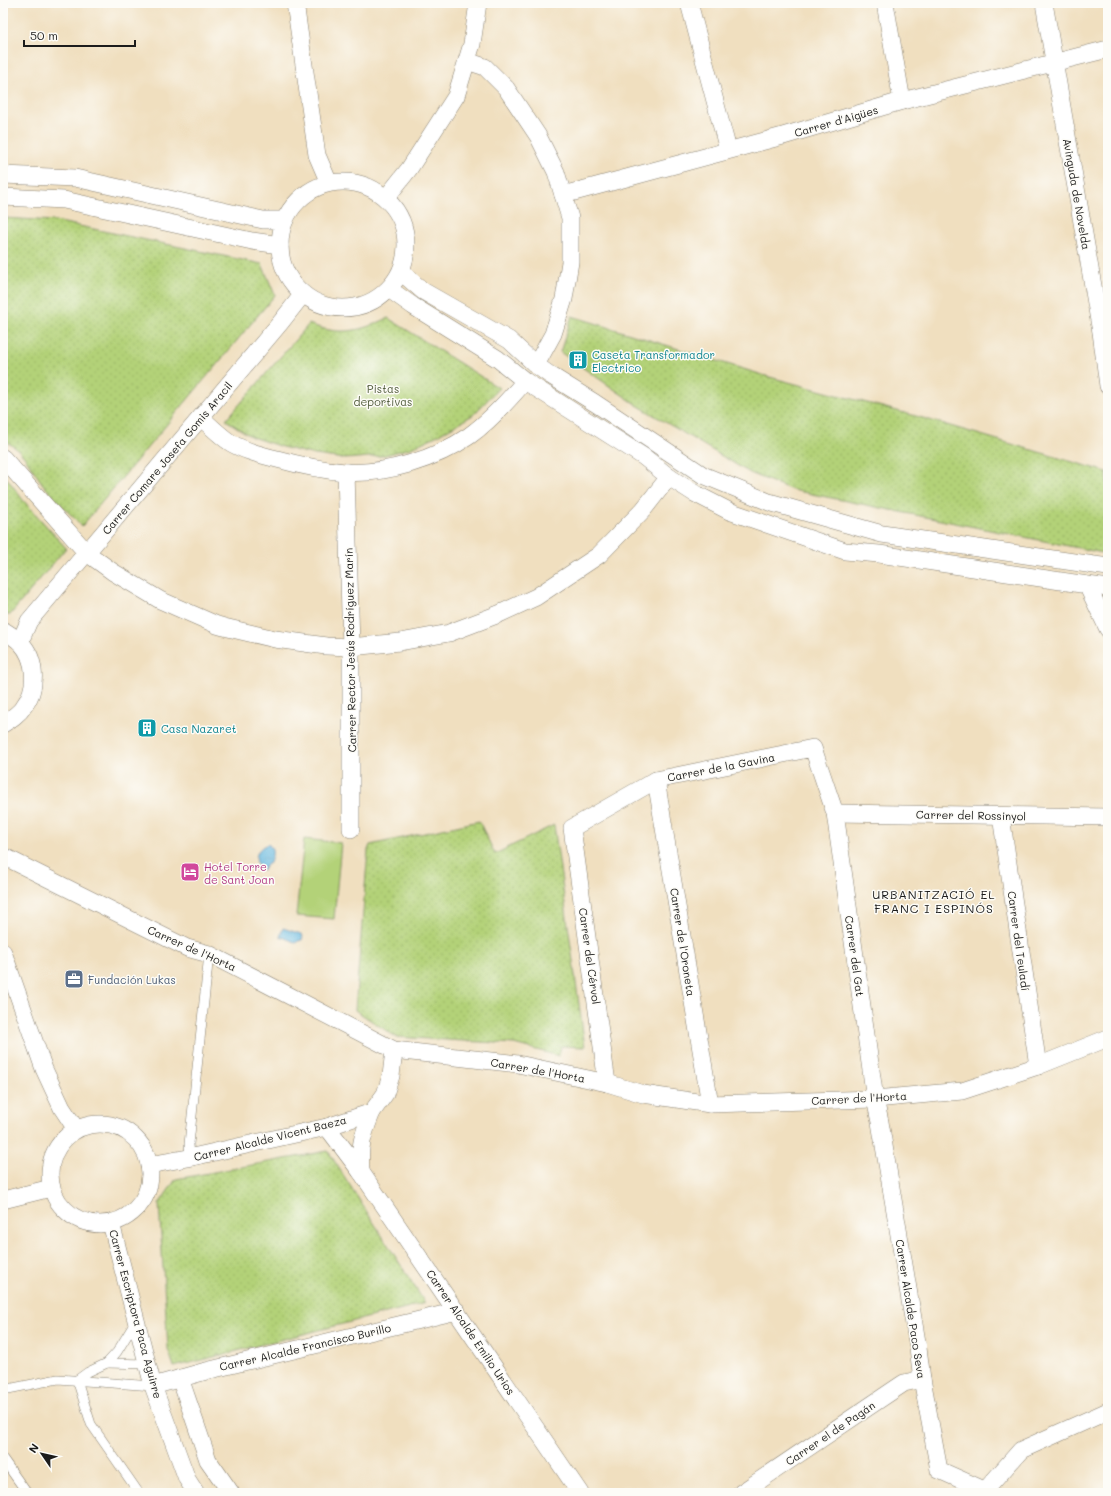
<svg xmlns="http://www.w3.org/2000/svg" width="1111" height="1496" viewBox="0 0 1111 1496" font-family="Mali,sans-serif">
<style>
.park{fill:url(#park-dots);stroke:#68774a}
.garden{fill:#b3d278;stroke:#68774a}
.water{fill:url(#water-ripples);stroke:#3f697d}
.lines{fill:none;stroke-linecap:round;stroke-linejoin:round}
.service-casing{stroke:#867e6e;stroke-width:10}
.minor-casing{stroke:#867e6e;stroke-width:18}
.service{stroke:#fff;stroke-width:9}
.minor{stroke:#fff;stroke-width:17}
.labels{text-anchor:middle;dominant-baseline:central;stroke-width:3;stroke-linejoin:round;paint-order:stroke}
.street-label{font-size:11px;fill:#1c1c1c;stroke:#fdfcf7}
.culture-label{font-size:11px;fill:#0d838f;stroke:#fdfcf7;text-anchor:start}
.park-label{font-size:11px;fill:#515c3c;stroke:#fdfcf7}
.hotel-label{font-size:11px;fill:#b23c85;stroke:#fdfcf7;text-anchor:start}
.service-label{font-size:11px;fill:#4e5e75;stroke:#fdfcf7;text-anchor:start}
.neighbourhood-label{font-size:12px;letter-spacing:1px;fill:#1c1c1c;stroke:#fdfcf7}
</style>
<defs>
<pattern id="park-dots" width="8" height="8" patternUnits="userSpaceOnUse"><rect width="8" height="8" fill="#b3d278"/><path d="M2 2h.1M6 6h.1" fill="none" stroke="#99b467" stroke-width="1.8" stroke-linecap="round"/></pattern>
<pattern id="water-ripples" width="26" height="14" patternUnits="userSpaceOnUse"><rect width="26" height="14" fill="#62b6de"/><path d="M2 4q2-2 4 0t4 0M15 11q2-2 4 0t4 0" fill="none" stroke="#5093b3"/></pattern>
</defs>
<rect width="100%" height="100%" fill="#fdfcf7"/>
<filter id="ink" filterUnits="userSpaceOnUse"><feTurbulence type="fractalNoise" baseFrequency=".025" numOctaves="2"/><feDisplacementMap in="SourceGraphic" scale="8" xChannelSelector="R" yChannelSelector="G"/><feConvolveMatrix kernelMatrix="1 2 1 2 8 2 1 2 1" color-interpolation-filters="sRGB"/></filter>
<filter id="wash" filterUnits="userSpaceOnUse"><feTurbulence type="fractalNoise" baseFrequency=".012" numOctaves="4" result="noise"/><feDisplacementMap in="SourceGraphic" scale="16" xChannelSelector="R" yChannelSelector="G"/><feGaussianBlur stdDeviation="0.9" result="paint"/><feColorMatrix in="noise" values="0 0 0 0 0 0 0 0 0 0 0 0 0 0 0 0 0 1.4 0 .05"/><feComposite in="paint" operator="in"/></filter>
<g filter="url(#wash)">
<rect width="100%" height="100%" fill="#f0dfbf"/>
<g class="park">
<path d="M 3,218 L 55,221 L 262,264 L 275,295 L 82,526 C 69,513 57,501 45,487 C 33,472 23,447 3,441 Z"/>
<path d="M 572,316 L 766,376 L 916,416 L 1107,472 L 1108,554 L 792,490 L 750,473 L 637,405 L 560,352 Z"/>
<path d="M 388,318 L 499,388 L 473,415 L 440,434 L 411,448 L 381,456 L 345,459 L 315,455 L 282,447 L 252,437 L 226,420 L 309,324 C 339,336 359,332 388,318 Z"/>
<path d="M 3,473 L 23,500 L 66,548 L 10,615 L 3,615 Z"/>
<path d="M 479,821 L 495,854 L 554,825 L 585,1047 L 561,1046 L 559,1056 L 514,1044 L 396,1037 L 355,1010 L 368,850 L 370,845 Z"/>
<path d="M 328,1151 L 425,1303 L 174,1367 L 168,1349 L 159,1204 L 176,1179 Z"/>
</g>
<path class="garden" d="M 304,839 L 341,843 L 334,919 L 296,916 Z"/>
<g class="water">
<path d="M 268,844 C 275,849 272,856 270,863 L 265,866 L 263,870 L 260,869 C 253,859 256,848 268,844 Z"/>
<path d="M 283,928 L 301,934 L 303,936 L 302,940 L 298,941 L 297,943 L 280,936 Z"/>
</g>
</g>
<g filter="url(#ink)">
<g class="lines">
<defs>
<g id="service">
<path d="M 190,1158 L 189,1144 L 209,954"/>
<path d="M 136,1321 L 117,1352 L 107,1363 L 88,1372 L 77,1380 L 91,1424 L 139,1493"/>
<path d="M 107,1363 L 147,1364"/>
<path d="M 3,1390 L 58,1379 L 153,1386"/>
<path d="M 3,1459 L 27,1493"/>
</g>
<g id="minor">
<path d="M 295,3 L 317,155 L 329,183"/>
<path d="M 689,3 L 728,150"/>
<path d="M 885,3 L 902,101"/>
<path d="M 1044,3 L 1101,332 L 1108,386"/>
<path d="M 467,61 L 485,67 L 506,88 L 538,136 L 556,172 L 570,218 L 570,262 L 564,299 L 553,334 L 536,365"/>
<path d="M 3,175 L 75,178 L 263,220 L 285,220"/>
<circle cx="343" cy="245" r="63"/>
<path d="M 563,195 L 783,136 L 902,101 L 1108,49"/>
<path d="M 3,197 L 64,200 L 252,241 L 280,245"/>
<path d="M 386,198 L 409,169 L 456,96 L 472,44 L 478,3"/>
<path d="M 401,272 L 423,291 L 509,340 L 536,365 L 550,375 L 595,403 L 703,475 L 769,502 L 882,534 L 1108,567"/>
<path d="M 389,289 L 413,306 L 498,359 L 525,381 L 644,457 L 669,477 L 694,493 L 729,511 L 845,551 L 879,554 L 1108,588"/>
<path d="M 201,418 C 211,426 220,436 231,443 C 245,451 261,455 277,459 C 299,465 322,470 345,472 C 385,475 436,459 469,436 C 490,421 508,401 525,381"/>
<path d="M 3,458 L 87,553 L 113,572 L 160,600 L 217,625 L 224,627 L 275,639 L 326,646 L 351,647 L 400,642 L 449,633 L 499,614 L 536,597 L 599,555 L 643,510 L 669,477"/>
<path d="M 346,472 L 351,647 L 351,829"/>
<path d="M 1087,585 L 1108,629"/>
<path d="M 3,630 C 9,634 16,638 21,643 C 36,659 38,688 24,706 C 19,714 11,719 3,724"/>
<path d="M 20,642 L 29,621 L 281,322 L 303,294"/>
<path d="M 656,780 L 710,1104"/>
<path d="M 835,813 L 1108,817"/>
<path d="M 1001,816 L 1038,1066"/>
<path d="M 3,856 L 187,948 L 209,954 L 394,1050 L 518,1064 L 607,1083 L 643,1094 L 710,1104 L 875,1099 L 962,1091 L 1038,1066 L 1108,1038"/>
<path d="M 3,952 L 44,1069 L 62,1108 L 76,1129"/>
<path d="M 607,1083 L 572,828 L 656,780 L 813,748 L 835,813 L 875,1099 L 880,1122 L 918,1348 L 922,1379 L 939,1470 L 984,1490"/>
<circle cx="100" cy="1174" r="50"/>
<path d="M 327,1127 L 361,1172 L 580,1493"/>
<path d="M 149,1165 L 188,1158 L 327,1127 L 372,1112 L 385,1094 L 391,1076 L 394,1050"/>
<path d="M 361,1172 C 359,1146 362,1137 372,1112"/>
<path d="M 3,1200 L 51,1188"/>
<path d="M 111,1223 L 153,1386 L 187,1479 L 196,1493"/>
<path d="M 180,1378 L 208,1460 L 231,1493"/>
<path d="M 153,1386 L 206,1371 L 457,1311"/>
<path d="M 741,1493 L 895,1389 L 904,1383 L 922,1379"/>
<path d="M 983,1493 L 1021,1450 L 1108,1411"/>
</g>
</defs>
<use href="#service" class="service-casing"/>
<use href="#minor" class="minor-casing"/>
<use href="#service" class="service"/>
<use href="#minor" class="minor"/>
</g>
</g>
<defs>
<symbol id="building-square" viewBox="-11 -11 22 22"><rect x="-9" y="-9" width="18" height="18" rx="4" fill="#0f9aa8" stroke="#fdfcf7"/><path d="M-4-6H4V6H1V3H-1V6H-4ZM-2.5-4.3h1.7v1.8h-1.7ZM.8-4.3h1.7v1.8H.8ZM-2.5-1h1.7V.8h-1.7ZM.8-1h1.7V.8H.8Z" fill="#fff"/></symbol>
<symbol id="hotel-square" viewBox="-11 -11 22 22"><rect x="-9" y="-9" width="18" height="18" rx="4" fill="#d1479c" stroke="#fdfcf7"/><path d="M-6-4.5h1.5V1H6V5H4.5V3h-9V5H-6ZM-4 0a1.8 1.8 0 1 1 3.6 0ZM.5 0V-2.5h3Q6-2.5 6 0Z" fill="#fff"/></symbol>
<symbol id="office-square" viewBox="-11 -11 22 22"><rect x="-9" y="-9" width="18" height="18" rx="4" fill="#5c6f8a" stroke="#fdfcf7"/><path d="M-6-3h4V-5.5h4V-3h4V5H-6ZM-1-4.5V-3h2v-1.5ZM-6 0V1H6V0Z" fill="#fff"/></symbol>
</defs>
<g fill-rule="evenodd">
<use href="#building-square" x="567" y="349" width="22" height="22"/>
<use href="#building-square" x="136" y="717" width="22" height="22"/>
<use href="#hotel-square" x="179" y="861" width="22" height="22"/>
<use href="#office-square" x="63" y="968" width="22" height="22"/>
</g>
<g class="labels">
<g class="street-label">
<text transform="translate(836 121) rotate(-16)">Carrer d'Aigües</text>
<text transform="translate(1077 194) rotate(80)">Avinguda de Novelda</text>
<text transform="translate(167 458) rotate(-50)">Carrer Comare Josefa Gomis Aracil</text>
<text transform="translate(350 650) rotate(-91)">Carrer Rector Jesús Rodríguez Marín</text>
<text transform="translate(721 767) rotate(-11)">Carrer de la Gavina</text>
<text transform="translate(971 815) rotate(1)">Carrer del Rossinyol</text>
<text transform="translate(1019 941) rotate(82)">Carrer del Teuladí</text>
<text transform="translate(683 942) rotate(81)">Carrer de l'Oroneta</text>
<text transform="translate(192 948) rotate(24)">Carrer de l'Horta</text>
<text transform="translate(590 956) rotate(82)">Carrer del Cérvol</text>
<text transform="translate(855 956) rotate(82)">Carrer del Gat</text>
<text transform="translate(538 1070) rotate(10)">Carrer de l'Horta</text>
<text transform="translate(859 1098) rotate(-3)">Carrer de l'Horta</text>
<text transform="translate(270 1138) rotate(-14)">Carrer Alcalde Vicent Baeza</text>
<text transform="translate(911 1309) rotate(81)">Carrer Alcalde Paco Seva</text>
<text transform="translate(136 1314) rotate(75)">Carrer Escriptora Paca Aguirre</text>
<text transform="translate(471 1332) rotate(56)">Carrer Alcalde Emilio Urios</text>
<text transform="translate(305 1347) rotate(-13)">Carrer Alcalde Francisco Burillo</text>
<text transform="translate(830 1433) rotate(-34)">Carrer el de Pagán</text>
</g>
<g class="culture-label">
<text x="592" y="354">Caseta Transformador<tspan x="592" dy="13">Electrico</tspan></text>
<text x="161" y="728">Casa Nazaret</text>
</g>
<g class="park-label">
<text x="383" y="388">Pistas<tspan x="383" dy="13">deportivas</tspan></text>
</g>
<g class="hotel-label">
<text x="204" y="866">Hotel Torre<tspan x="204" dy="13">de Sant Joan</tspan></text>
</g>
<g class="service-label">
<text x="88" y="979">Fundación Lukas</text>
</g>
<g class="neighbourhood-label">
<text x="934" y="894">URBANITZACIÓ EL<tspan x="934" dy="14">FRANC I ESPINÓS</tspan></text>
</g>
</g>
<rect width="1111" height="1496" fill="none" stroke="#fdfcf7" stroke-width="16"/>
<g transform="translate(42 1454) rotate(304)" stroke="#fdfcf7" stroke-width="3" paint-order="stroke">
<path d="M0-3L7 15L0 10L-7 15Z" fill="#1c1c1c"/>
<text y="-6" font-size="11" font-weight="bold" text-anchor="middle" fill="#1c1c1c">N</text>
</g>
<path d="M24 40v6h111v-6" fill="none" stroke="#1c1c1c" stroke-width="2"/>
<text x="30" y="40" font-size="12" fill="#1c1c1c" stroke="#fdfcf7" stroke-width="3" paint-order="stroke">50 m</text>
</svg>
